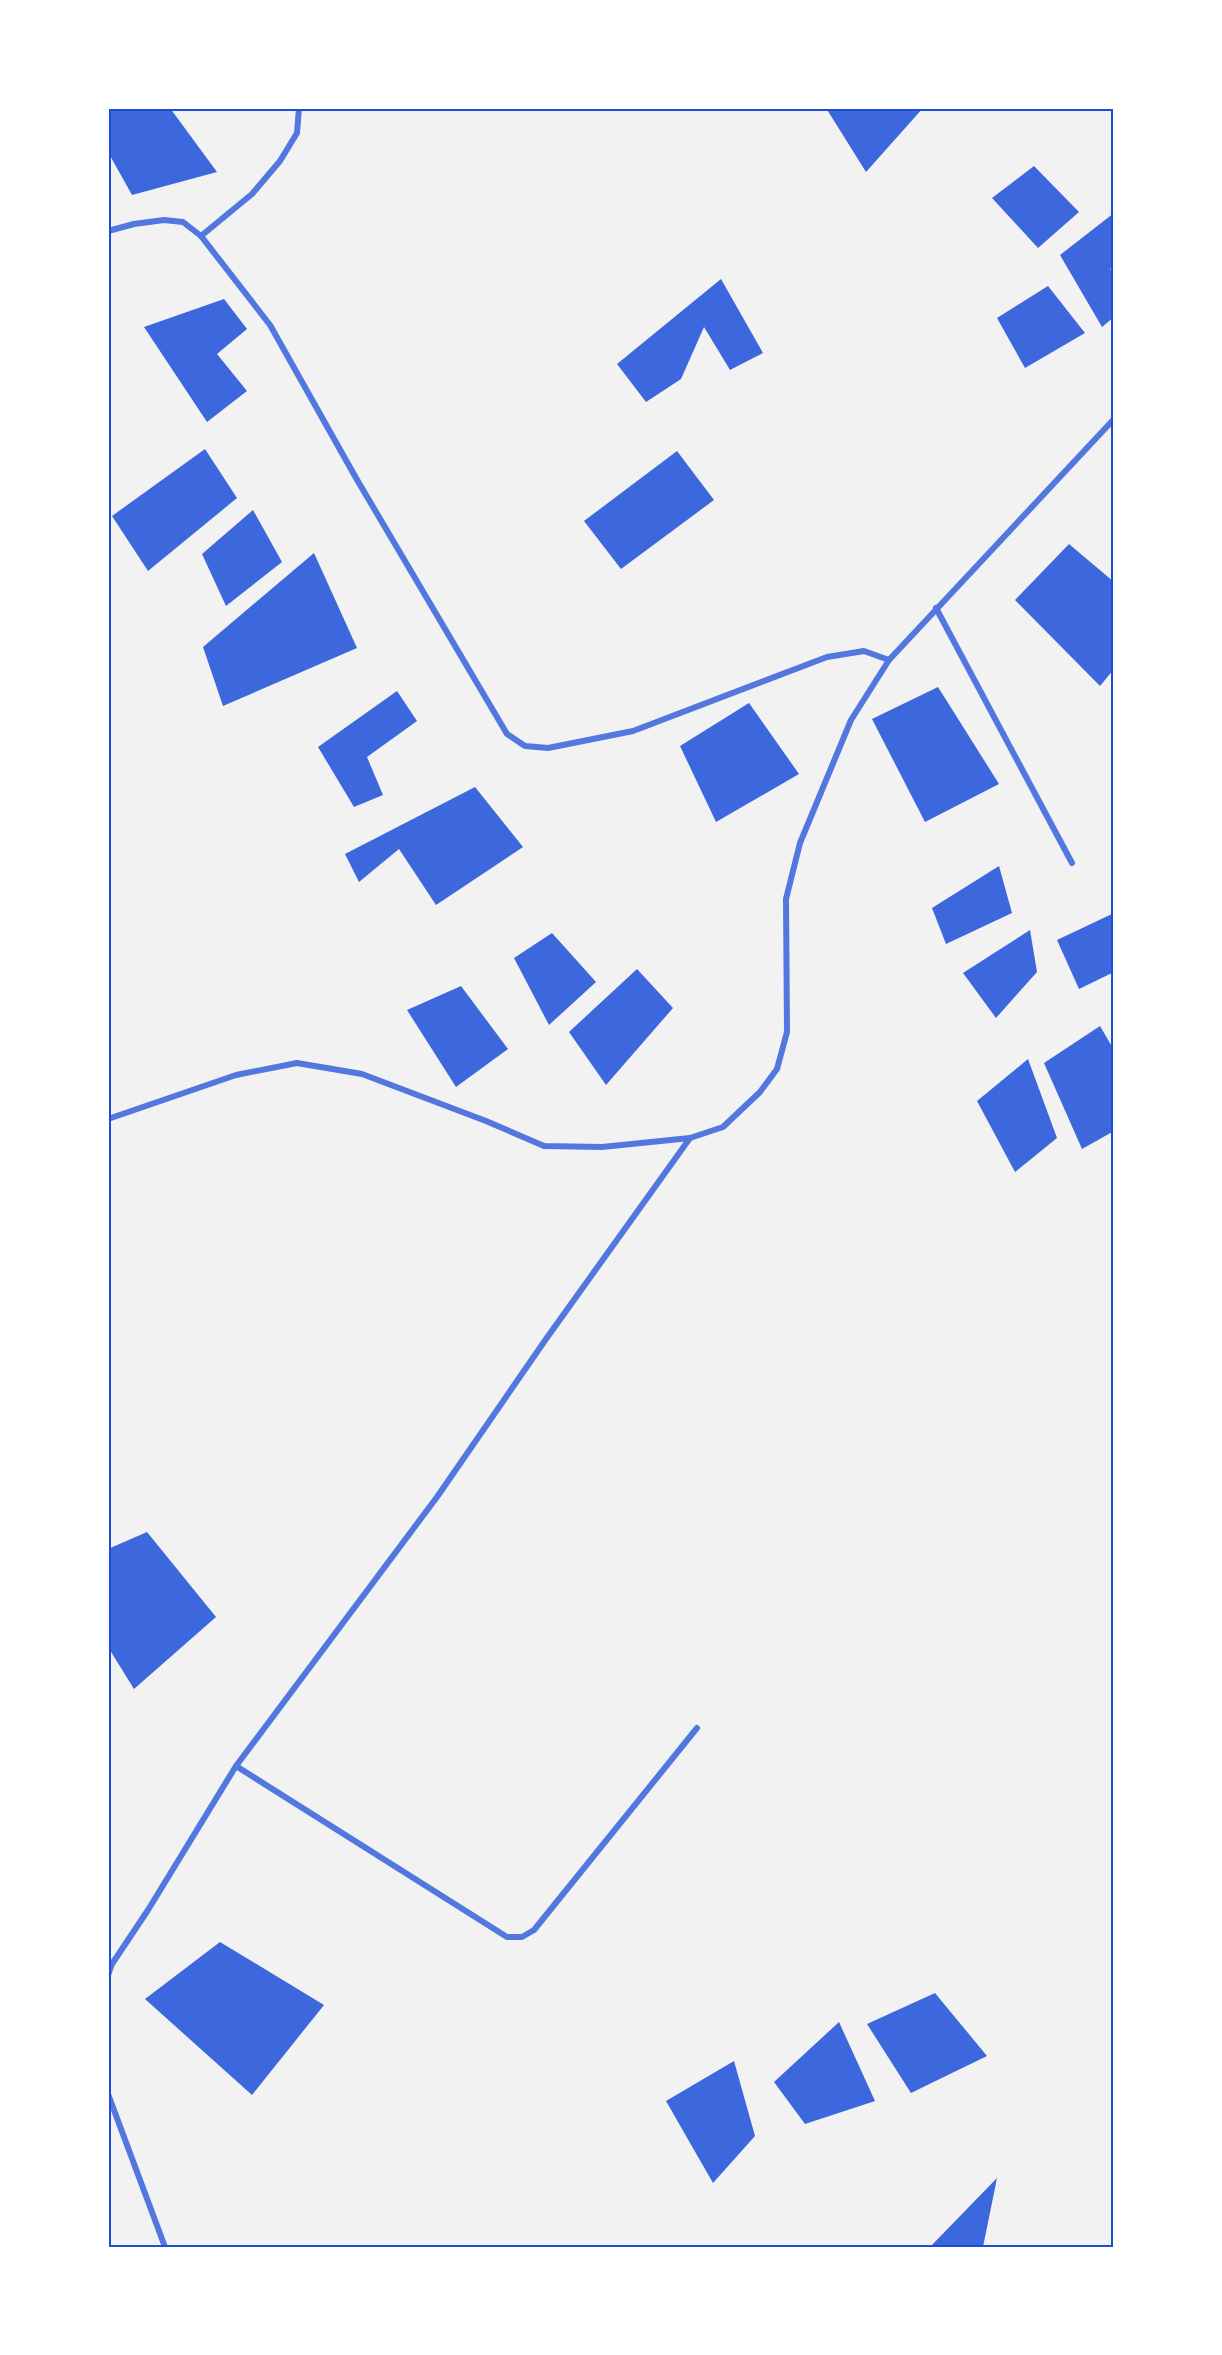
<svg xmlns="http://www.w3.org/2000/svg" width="1222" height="2355" viewBox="0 0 1222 2355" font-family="'Exo 2',sans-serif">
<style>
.building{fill:#3d67dc}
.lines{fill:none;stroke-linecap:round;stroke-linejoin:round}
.minor{stroke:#5277de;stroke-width:6}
.neatline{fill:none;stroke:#1d4ed8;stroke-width:2}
</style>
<rect width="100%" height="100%" fill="#f2f2f2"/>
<g class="building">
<path d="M 108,108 L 170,108 L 217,172 L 132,195 L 108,152 Z"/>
<path d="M 826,108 L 923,108 L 866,172 Z"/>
<path d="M 1034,166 L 1079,212 L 1038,248 L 992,198 Z"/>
<path d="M 1114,213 L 1114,266 L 1110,269 L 1114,274 L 1114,317 L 1102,327 L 1060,255 Z"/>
<path d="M 721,279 L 763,353 L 730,370 L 704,327 L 681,379 L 646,402 L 617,364 Z"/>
<path d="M 1048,286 L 1085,333 L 1025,368 L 997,318 Z"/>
<path d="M 224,299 L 247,329 L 217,354 L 247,391 L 207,422 L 144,327 Z"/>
<path d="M 205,449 L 237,498 L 148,571 L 112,516 Z"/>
<path d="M 677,451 L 714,500 L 621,569 L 584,521 Z"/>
<path d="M 253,510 L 282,562 L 226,606 L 202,554 Z"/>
<path d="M 1069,544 L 1114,582 L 1114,669 L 1100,686 L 1015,600 Z"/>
<path d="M 314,553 L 357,648 L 223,706 L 203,647 Z"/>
<path d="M 938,687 L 999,784 L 925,822 L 872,719 Z"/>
<path d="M 397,691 L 417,721 L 367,757 L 383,795 L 354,807 L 318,747 Z"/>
<path d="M 749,703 L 799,774 L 716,822 L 680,746 Z"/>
<path d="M 475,787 L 523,847 L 436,905 L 399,849 L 359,882 L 345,854 Z"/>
<path d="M 999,866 L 1012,913 L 946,944 L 932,908 Z"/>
<path d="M 1114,913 L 1114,972 L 1079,989 L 1057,940 Z"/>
<path d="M 1030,930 L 1037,972 L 996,1018 L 963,973 Z"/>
<path d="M 552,933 L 596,982 L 549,1025 L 514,958 Z"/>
<path d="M 637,969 L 673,1008 L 606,1085 L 569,1032 Z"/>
<path d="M 461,986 L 508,1049 L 456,1087 L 407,1010 Z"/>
<path d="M 1100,1026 L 1114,1050 L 1114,1131 L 1082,1149 L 1044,1063 Z"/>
<path d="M 1028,1059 L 1057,1138 L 1015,1172 L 977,1101 Z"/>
<path d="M 147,1532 L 216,1617 L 134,1689 L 108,1647 L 108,1549 Z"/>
<path d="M 220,1942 L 324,2005 L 252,2095 L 145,1999 Z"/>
<path d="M 935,1993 L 987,2056 L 911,2093 L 867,2024 Z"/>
<path d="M 839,2022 L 875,2101 L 805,2124 L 774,2082 Z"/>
<path d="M 734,2061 L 755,2136 L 713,2183 L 666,2101 Z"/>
<path d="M 997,2178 L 983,2247 L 930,2247 Z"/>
</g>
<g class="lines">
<g class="minor">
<path d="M 108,231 L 134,224 L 164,220 L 183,222 L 201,236 L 270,325 L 356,478 L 507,734 L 525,746 L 548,748 L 633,731 L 827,657 L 864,651 L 889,660"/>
<path d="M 201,236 L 252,194 L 280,161 L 297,133 L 299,108"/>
<path d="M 936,608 L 1072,863"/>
<path d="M 108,1119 L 236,1075 L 297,1063 L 362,1074 L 486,1121 L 544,1146 L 602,1147 L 690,1138"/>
<path d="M 236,1766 L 507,1937 L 522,1937 L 534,1930 L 697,1728"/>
<path d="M 108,1975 L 112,1964 L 148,1910 L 236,1766 L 437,1497 L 546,1339 L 690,1138 L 723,1127 L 760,1092 L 777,1069 L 787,1032 L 786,899 L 800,843 L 851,720 L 889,660 L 1114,419"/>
<path d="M 108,2094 L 165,2247"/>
</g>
</g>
<rect width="1222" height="2355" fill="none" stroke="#ffffff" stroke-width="219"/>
<rect x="110" y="110" width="1002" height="2136" class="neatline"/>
</svg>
